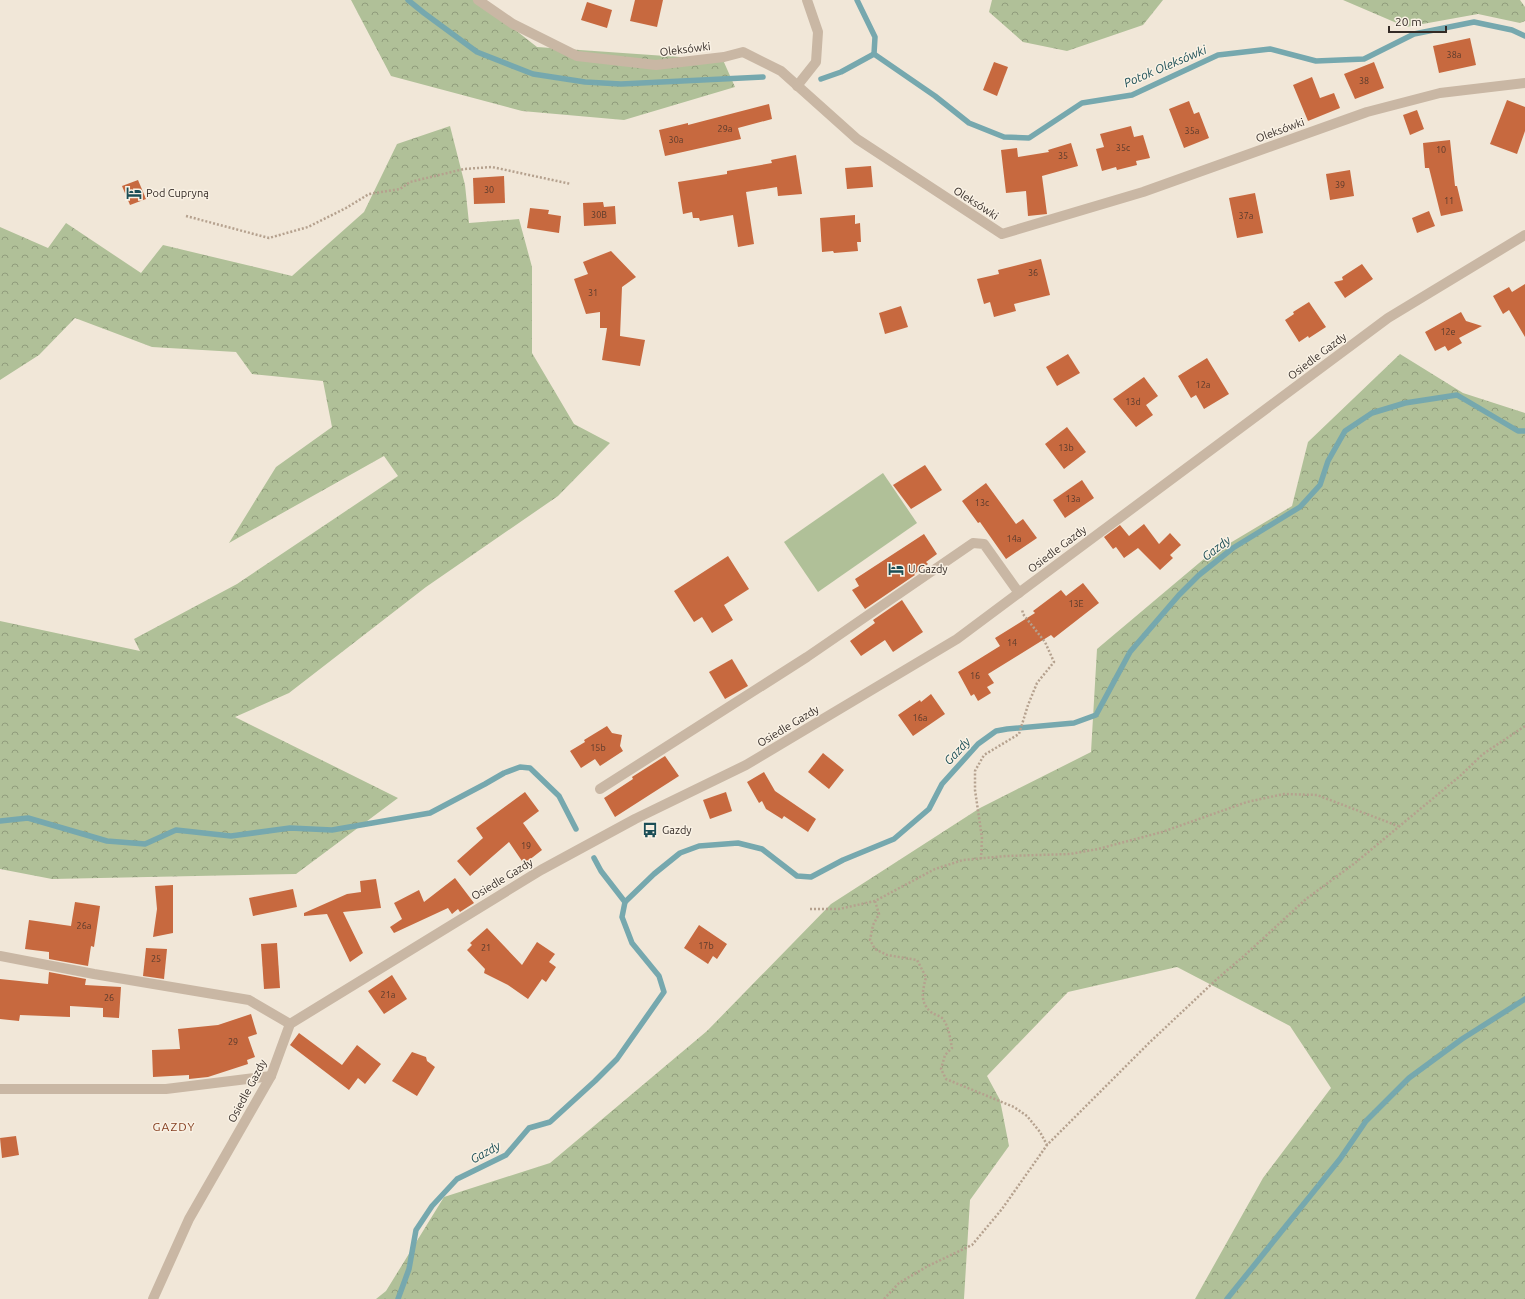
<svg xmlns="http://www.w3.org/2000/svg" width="1525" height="1299" viewBox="0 0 1525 1299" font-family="Ubuntu,sans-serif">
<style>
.forest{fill:url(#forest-crowns)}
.garden{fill:#b0c098}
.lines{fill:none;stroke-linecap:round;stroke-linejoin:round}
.stream{stroke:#76a8ae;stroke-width:5.5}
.building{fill:#c7693f}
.path{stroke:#b5a18e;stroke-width:2.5;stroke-dasharray:2 2;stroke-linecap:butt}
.minor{stroke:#c9b7a4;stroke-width:10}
.labels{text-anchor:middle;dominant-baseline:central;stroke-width:3;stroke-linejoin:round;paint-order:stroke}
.number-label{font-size:9px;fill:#593a2c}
.street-label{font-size:11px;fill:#342b26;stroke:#f9f1e4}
.poi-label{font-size:11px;fill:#342b26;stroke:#f9f1e4;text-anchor:start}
.water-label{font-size:12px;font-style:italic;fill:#1b4e56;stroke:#f9f1e4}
.neighbourhood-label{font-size:12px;letter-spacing:1px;fill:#843d1e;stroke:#f9f1e4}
</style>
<defs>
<pattern id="forest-crowns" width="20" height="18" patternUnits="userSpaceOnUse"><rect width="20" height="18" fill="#b0c098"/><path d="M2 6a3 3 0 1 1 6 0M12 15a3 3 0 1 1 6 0" fill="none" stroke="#909c7c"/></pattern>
</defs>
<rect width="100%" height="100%" fill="#f1e7d8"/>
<g class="forest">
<path d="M 351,0 L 477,0 L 537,47 L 723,60 L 735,87 L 624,120 L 522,111 L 391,76 Z"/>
<path d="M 992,0 L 1163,0 L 1143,25 L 1067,51 L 1023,42 L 989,12 Z"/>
<path d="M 1343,0 L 1520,0 L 1525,7 L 1525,21 L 1520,23 L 1478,14 L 1406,27 Z"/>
<path d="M 450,126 L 465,185 L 469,223 L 519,219 L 532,267 L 532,353 L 574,424 L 610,443 L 558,496 L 426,587 L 289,693 L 235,717 L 398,798 L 296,874 L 52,879 L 0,869 L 0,621 L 140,651 L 134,639 L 237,584 L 398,476 L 384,456 L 229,543 L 276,467 L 332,427 L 323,381 L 252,374 L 236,352 L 152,347 L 75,318 L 39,355 L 0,380 L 0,227 L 48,248 L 66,223 L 141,273 L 163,245 L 292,276 L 364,212 L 397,144 Z"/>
<path d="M 1400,354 L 1463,393 L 1525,413 L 1525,1299 L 1195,1299 L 1263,1178 L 1331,1088 L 1290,1026 L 1177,967 L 1068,992 L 987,1076 L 1000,1100 L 1009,1146 L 970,1200 L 964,1299 L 376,1299 L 386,1291 L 444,1197 L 550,1163 L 707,1031 L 831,904 L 980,808 L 1091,752 L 1097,649 L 1205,558 L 1292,506 L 1308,442 Z"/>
</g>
<path class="garden" d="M 883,473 L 917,523 L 818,592 L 784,542 Z"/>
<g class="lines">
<g class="stream">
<path d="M 408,0 L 424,13 L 477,52 L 533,74 L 585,82 L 621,84 L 763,77"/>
<path d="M 857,0 L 875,37 L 874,54 L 935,96 L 969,123 L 1004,137 L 1029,138 L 1082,103 L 1132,95 L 1218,55 L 1270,49 L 1316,61 L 1364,59 L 1414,34 L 1474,22 L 1512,30 L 1525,36"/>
<path d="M 821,79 L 841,72 L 874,54"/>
<path d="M 0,821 L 28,818 L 107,841 L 145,844 L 176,830 L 231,836 L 290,828 L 332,830 L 430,813 L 485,784 L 504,773 L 520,767 L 530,768 L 559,796 L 576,829"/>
<path d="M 594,858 L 601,871 L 625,902"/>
<path d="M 398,1299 L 409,1269 L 416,1230 L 432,1206 L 457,1179 L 506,1155 L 529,1128 L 550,1122 L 595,1081 L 617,1059 L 664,992 L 659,976 L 632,943 L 622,917 L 625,902 L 654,874 L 680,853 L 699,846 L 738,843 L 762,849 L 797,876 L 811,877 L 843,860 L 894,839 L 929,809 L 942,784 L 978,744 L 996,731 L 1007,729 L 1074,723 L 1096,715 L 1130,652 L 1179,595 L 1199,575 L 1233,548 L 1300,507 L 1320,485 L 1328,461 L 1345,431 L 1372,413 L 1405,403 L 1457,395 L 1518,431 L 1525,431"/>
<path d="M 1227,1299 L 1340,1159 L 1366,1121 L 1409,1078 L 1462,1039 L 1525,999"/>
</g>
</g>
<g class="building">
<path d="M 635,0 L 663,0 L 657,27 L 630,21 Z"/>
<path d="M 587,2 L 612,10 L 607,28 L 581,20 Z"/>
<path d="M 1470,38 L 1476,65 L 1439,73 L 1433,46 Z"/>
<path d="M 994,62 L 1008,67 L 997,96 L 983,90 Z"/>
<path d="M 1374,62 L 1384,88 L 1355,99 L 1344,74 Z"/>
<path d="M 1312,77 L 1320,98 L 1334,93 L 1340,108 L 1308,121 L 1293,85 Z"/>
<path d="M 1507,100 L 1525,107 L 1525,131 L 1517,154 L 1490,144 Z"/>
<path d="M 1189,101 L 1194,114 L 1199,112 L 1209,138 L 1184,148 L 1169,109 Z"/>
<path d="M 769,104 L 772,119 L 738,128 L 741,139 L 665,156 L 659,130 L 688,123 L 688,125 Z"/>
<path d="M 1417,110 L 1424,129 L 1410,135 L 1403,115 Z"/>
<path d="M 1131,126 L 1134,137 L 1143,135 L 1150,158 L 1136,161 L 1137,165 L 1117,170 L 1116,167 L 1102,171 L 1096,149 L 1104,147 L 1100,134 Z"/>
<path d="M 1450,140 L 1455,186 L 1457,186 L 1463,211 L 1441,216 L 1429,168 L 1425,168 L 1423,143 Z"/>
<path d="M 1071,143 L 1078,166 L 1042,176 L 1047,214 L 1028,216 L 1026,191 L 1006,193 L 1001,150 L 1017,148 L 1018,157 L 1049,152 L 1048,150 Z"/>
<path d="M 796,155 L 802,194 L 778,196 L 777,187 L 746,192 L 754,244 L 738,247 L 733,215 L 700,221 L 699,218 L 693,218 L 692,212 L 683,214 L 678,182 L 727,174 L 727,171 L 772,163 L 771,160 Z"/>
<path d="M 871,166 L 873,187 L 847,189 L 845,168 Z"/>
<path d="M 1350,170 L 1354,196 L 1330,200 L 1326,174 Z"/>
<path d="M 504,176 L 505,203 L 474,204 L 473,178 Z"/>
<path d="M 138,180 L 146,199 L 130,205 L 122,186 Z"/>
<path d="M 1255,193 L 1263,233 L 1237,238 L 1229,198 Z"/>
<path d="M 603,202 L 604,207 L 615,206 L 616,224 L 584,226 L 583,203 Z"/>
<path d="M 530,208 L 549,210 L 548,214 L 561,216 L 559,233 L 527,228 Z"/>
<path d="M 1429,211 L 1435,226 L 1417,233 L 1412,218 Z"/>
<path d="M 855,215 L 855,224 L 860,223 L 861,242 L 857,242 L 858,251 L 834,253 L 833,251 L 822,252 L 820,218 Z"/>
<path d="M 611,251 L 636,277 L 622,287 L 620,336 L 645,340 L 640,366 L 602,360 L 607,328 L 600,328 L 600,312 L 586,314 L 574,279 L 588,274 L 583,262 Z"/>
<path d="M 1041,259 L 1050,295 L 1014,304 L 1016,311 L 994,317 L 990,302 L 984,304 L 977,279 L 999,274 L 998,270 Z"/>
<path d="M 1362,264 L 1373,279 L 1345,298 L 1334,282 L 1343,280 L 1342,277 Z"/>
<path d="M 1525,284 L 1525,337 L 1509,310 L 1503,314 L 1493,296 L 1509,287 L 1512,292 Z"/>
<path d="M 1309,302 L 1326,327 L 1309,338 L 1308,336 L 1299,342 L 1285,320 L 1294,314 L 1293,312 Z"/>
<path d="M 901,306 L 908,327 L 885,334 L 879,313 Z"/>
<path d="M 1461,312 L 1466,321 L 1482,326 L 1459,338 L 1462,343 L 1448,351 L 1445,346 L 1435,351 L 1425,332 Z"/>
<path d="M 1068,354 L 1080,373 L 1057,386 L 1046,367 Z"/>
<path d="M 1207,358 L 1229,394 L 1204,409 L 1196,395 L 1191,398 L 1178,376 Z"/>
<path d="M 1144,377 L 1158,396 L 1146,405 L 1153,415 L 1136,427 L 1113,399 Z"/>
<path d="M 1067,427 L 1086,452 L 1064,469 L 1045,444 Z"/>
<path d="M 925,465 L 942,490 L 911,509 L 893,485 Z"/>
<path d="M 1082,480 L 1094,498 L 1065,518 L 1053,500 Z"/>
<path d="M 986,483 L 1016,524 L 1023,519 L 1037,538 L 1006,559 L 980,522 L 978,523 L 962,501 Z"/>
<path d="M 1144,524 L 1159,544 L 1170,533 L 1181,545 L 1170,555 L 1173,558 L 1160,570 L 1138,548 L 1124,558 L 1116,547 L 1113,549 L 1104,537 L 1120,525 L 1129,536 Z"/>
<path d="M 924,534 L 937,554 L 926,562 L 928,564 L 914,574 L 915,575 L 865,609 L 852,590 L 859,586 L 855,579 Z"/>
<path d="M 728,556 L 749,589 L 724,605 L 733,620 L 712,633 L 702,617 L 694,622 L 674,591 Z"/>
<path d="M 1083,583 L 1099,603 L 1054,638 L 1051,635 L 988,674 L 994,683 L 987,687 L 991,693 L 978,701 L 974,694 L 971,696 L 958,672 L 1000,646 L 995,638 L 1035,613 L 1033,611 L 1061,590 L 1066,596 Z"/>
<path d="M 902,600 L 923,632 L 893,652 L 885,640 L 861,656 L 850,641 L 875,623 L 873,620 Z"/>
<path d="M 732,659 L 748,686 L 725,699 L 709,672 Z"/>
<path d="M 931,694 L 945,714 L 913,736 L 898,715 L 920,700 L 921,702 Z"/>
<path d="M 607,726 L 612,733 L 622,735 L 620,746 L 623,751 L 600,766 L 595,759 L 581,768 L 570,751 L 585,742 L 584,740 Z"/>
<path d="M 823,753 L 844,770 L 829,789 L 808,772 Z"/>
<path d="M 665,756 L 679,776 L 615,817 L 604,798 L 633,779 L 632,777 Z"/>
<path d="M 764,772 L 775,791 L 816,819 L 808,832 L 784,816 L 782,819 L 766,809 L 762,801 L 759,803 L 747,782 Z"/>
<path d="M 525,792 L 539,811 L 523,823 L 542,850 L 524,864 L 509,842 L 470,876 L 457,861 L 483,838 L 476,828 Z"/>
<path d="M 726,792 L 732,811 L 710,819 L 703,800 Z"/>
<path d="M 455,878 L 474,903 L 460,912 L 458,909 L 452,914 L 448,908 L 394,933 L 390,927 L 402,919 L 394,903 L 419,890 L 424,902 Z"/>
<path d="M 376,879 L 381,908 L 343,912 L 363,953 L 350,962 L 327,914 L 304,916 L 304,913 L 347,894 L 361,892 L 360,881 Z"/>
<path d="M 173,885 L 173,933 L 153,937 L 157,909 L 155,886 Z"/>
<path d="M 293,889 L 297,907 L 253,916 L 249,898 Z"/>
<path d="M 75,902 L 100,906 L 94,947 L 91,946 L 88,966 L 49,959 L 49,952 L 25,949 L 29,920 L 71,926 Z"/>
<path d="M 699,925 L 727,944 L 717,959 L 713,956 L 708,964 L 684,948 Z"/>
<path d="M 487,928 L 522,965 L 537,942 L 555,954 L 549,962 L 556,967 L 546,982 L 542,979 L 528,999 L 508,985 L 484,973 L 485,969 L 467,950 L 472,945 L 470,943 Z"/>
<path d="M 277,943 L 280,988 L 264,989 L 261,944 Z"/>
<path d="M 146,948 L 167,949 L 164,979 L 143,976 Z"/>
<path d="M 49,972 L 86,979 L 85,985 L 121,987 L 119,1018 L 103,1017 L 103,1008 L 70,1006 L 70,1017 L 20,1015 L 19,1021 L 0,1019 L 0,979 L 48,984 Z"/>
<path d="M 392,975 L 407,999 L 384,1014 L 368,991 Z"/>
<path d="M 251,1014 L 257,1034 L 248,1037 L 255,1057 L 247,1060 L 248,1064 L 208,1077 L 189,1079 L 189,1075 L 153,1077 L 152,1050 L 180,1049 L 178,1029 L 218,1025 Z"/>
<path d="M 299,1033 L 342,1065 L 357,1045 L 381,1064 L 365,1084 L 358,1078 L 349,1090 L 290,1045 Z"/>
<path d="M 412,1052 L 426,1057 L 427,1061 L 435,1067 L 417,1096 L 392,1081 Z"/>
<path d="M 16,1136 L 19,1155 L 2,1158 L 0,1138 Z"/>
</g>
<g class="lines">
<g class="path">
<path d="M 186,216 L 269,238 L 308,227 L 346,208 L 369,194 L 400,189 L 410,182 L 464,169 L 492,167 L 571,184"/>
<path d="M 981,859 L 982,838 L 975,790 L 975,771 L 984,755 L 1019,734 L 1028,705 L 1037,683 L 1054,662 L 1045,642 L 1023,614 L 1022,609"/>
<path d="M 875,901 L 879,914 L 873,925 L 870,940 L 875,949 L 887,955 L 917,960 L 926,977 C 923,990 919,1002 931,1012 C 934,1015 939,1015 942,1018 C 949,1026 950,1038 952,1048 L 945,1055 L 941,1069 L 946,1079 L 1014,1107 L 1027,1116 L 1040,1132 L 1047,1145"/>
<path d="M 810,909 L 839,909 L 875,901 L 935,869 L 963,860 L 1006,856 L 1070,854 L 1098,849 L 1162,832 L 1247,802 L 1284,794 L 1317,795 L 1398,826"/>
<path d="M 884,1299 L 899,1283 L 928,1266 L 972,1245 L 1002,1209 L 1047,1145 L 1149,1043 L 1218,978 L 1245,955 L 1306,899 L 1355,863 L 1460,776 L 1483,754 L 1525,726"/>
</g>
<g class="minor">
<path d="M 478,0 L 513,24 L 577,56 L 656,65 L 724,57 L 743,52 L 781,71 L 857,139 L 1002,234 L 1143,192 L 1367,112 L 1440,93 L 1525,83"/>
<path d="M 797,86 L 816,62 L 818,32 L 807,0"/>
<path d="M 600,789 L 807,657 L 973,543 L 984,544 L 1019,593"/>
<path d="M 0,956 L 94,974 L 249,1000 L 290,1024"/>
<path d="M 0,1089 L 166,1089 L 271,1076"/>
<path d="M 153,1299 L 189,1219 L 271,1076 L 290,1024 L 541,870 L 635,819 L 746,765 L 957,639 L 1388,318 L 1525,235"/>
</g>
</g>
<defs>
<symbol id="hotel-bare" viewBox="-9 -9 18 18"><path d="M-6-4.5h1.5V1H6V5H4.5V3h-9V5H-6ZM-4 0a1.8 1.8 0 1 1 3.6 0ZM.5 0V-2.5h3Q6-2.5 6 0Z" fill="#1b4e56" stroke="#f9f1e4" stroke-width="2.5" paint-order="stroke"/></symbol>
<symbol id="bus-bare" viewBox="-9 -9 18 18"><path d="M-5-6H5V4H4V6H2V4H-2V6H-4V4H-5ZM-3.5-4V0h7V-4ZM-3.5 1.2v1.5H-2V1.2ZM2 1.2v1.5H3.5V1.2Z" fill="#1b4e56" stroke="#f9f1e4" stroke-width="2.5" paint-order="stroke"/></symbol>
</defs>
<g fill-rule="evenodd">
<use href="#hotel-bare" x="123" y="182" width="22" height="22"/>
<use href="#hotel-bare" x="885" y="558" width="22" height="22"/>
<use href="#bus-bare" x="639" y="819" width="22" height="22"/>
</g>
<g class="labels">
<g class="number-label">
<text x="1454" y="55">38a</text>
<text x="1364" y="81">38</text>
<text x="725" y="129">29a</text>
<text x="1192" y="131">35a</text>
<text x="676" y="140">30a</text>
<text x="1123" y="148">35c</text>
<text x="1441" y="150">10</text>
<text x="1063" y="156">35</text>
<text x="1340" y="185">39</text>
<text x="489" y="190">30</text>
<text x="1449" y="201">11</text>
<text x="599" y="215">30B</text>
<text x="1246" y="216">37a</text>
<text x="1033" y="273">36</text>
<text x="593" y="293">31</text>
<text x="1448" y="332">12e</text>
<text x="1203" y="385">12a</text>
<text x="1133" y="402">13d</text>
<text x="1066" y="448">13b</text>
<text x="1073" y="499">13a</text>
<text x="982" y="503">13c</text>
<text x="1014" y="539">14a</text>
<text x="1076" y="604">13E</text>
<text x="1012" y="643">14</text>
<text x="975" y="676">16</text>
<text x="920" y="718">16a</text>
<text x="598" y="748">15b</text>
<text x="526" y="846">19</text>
<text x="84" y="926">26a</text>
<text x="706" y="946">17b</text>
<text x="486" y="948">21</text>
<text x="156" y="959">25</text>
<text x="388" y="995">21a</text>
<text x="109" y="998">26</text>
<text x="233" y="1042">29</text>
</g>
<g class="street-label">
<text transform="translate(685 49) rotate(-7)">Oleksówki</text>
<text transform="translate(1280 130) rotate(-20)">Oleksówki</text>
<text transform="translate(976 203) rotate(33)">Oleksówki</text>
<text transform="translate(1317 356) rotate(-37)">Osiedle Gazdy</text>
<text transform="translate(1057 549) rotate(-37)">Osiedle Gazdy</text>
<text transform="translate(788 726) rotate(-31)">Osiedle Gazdy</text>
<text transform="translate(502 879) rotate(-31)">Osiedle Gazdy</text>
<text transform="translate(247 1091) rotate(-62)">Osiedle Gazdy</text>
</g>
<g class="poi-label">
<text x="146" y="193">Pod Cupryną</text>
<text x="908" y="569">U Gazdy</text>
<text x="662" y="830">Gazdy</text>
</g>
<g class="water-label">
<text transform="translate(1165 66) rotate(-23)">Potok Oleksówki</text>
<text transform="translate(1216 548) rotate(-37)">Gazdy</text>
<text transform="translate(957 751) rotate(-47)">Gazdy</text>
<text transform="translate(485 1152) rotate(-29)">Gazdy</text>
</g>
<g class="neighbourhood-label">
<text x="174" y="1126">GAZDY</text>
</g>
</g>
<path d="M1389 26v6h57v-6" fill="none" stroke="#342b26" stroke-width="2"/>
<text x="1395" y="26" font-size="12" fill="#342b26" stroke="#f9f1e4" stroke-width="3" paint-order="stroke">20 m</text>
</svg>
